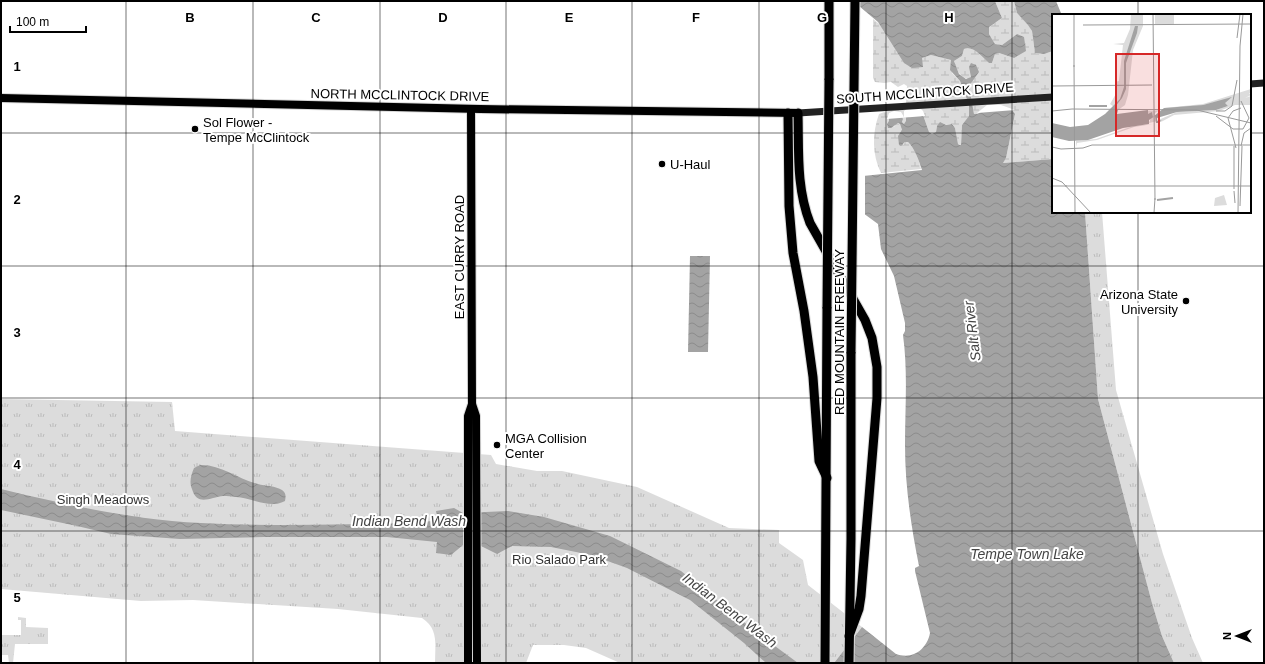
<svg xmlns="http://www.w3.org/2000/svg" width="1265" height="664" viewBox="0 0 1265 664" font-family="Helvetica,sans-serif">
<style>
.wetland{fill:url(#wetland-marsh)}
.park{fill:url(#park-tufts)}
.water{fill:url(#water-waves)}
.pier{fill:#fff}
.lines{fill:none;stroke-linecap:round;stroke-linejoin:round}
.primary-casing{stroke:#dbdbdb;stroke-width:10}
.motorway-casing{stroke:#dbdbdb;stroke-width:11}
.secondary{stroke:#222;stroke-width:7}
.primary{stroke:#000;stroke-width:8}
.motorway{stroke:#000;stroke-width:9}
.motorway-bridge-casing{stroke:#dbdbdb;stroke-width:11;stroke-linecap:butt}
.motorway-bridge{stroke:#000;stroke-width:9}
.grid{fill:none;stroke:#000;stroke-width:1;stroke-opacity:0.55}
.poi-dot{fill:#000;stroke:#fff;stroke-width:1.5}
.labels{text-anchor:middle;dominant-baseline:central;stroke-width:4;stroke-linejoin:round;paint-order:stroke}
.street-label{font-size:13px;fill:#000;stroke:#fff}
.poi-label{font-size:13px;fill:#000;stroke:#fff;text-anchor:start}
.park-label{font-size:13px;fill:#333;stroke:#fff}
.water-label{font-size:14px;font-style:italic;fill:#444;stroke:#fff}
.inset-river{fill:none;stroke:#a3a3a3;stroke-width:2}
.inset-road{fill:none;stroke:#999;stroke-width:1}
.view{fill:#d62828;fill-opacity:0.15;stroke:#d62828;stroke-width:2}
.inset-edge{fill:none;stroke:#000;stroke-width:2}
.grid-label{font-size:13px;text-anchor:middle;font-weight:bold;fill:#000;stroke:#fff;stroke-width:4;stroke-linejoin:round;paint-order:stroke}
</style>
<defs>
<pattern id="wetland-marsh" width="20" height="14" patternUnits="userSpaceOnUse"><rect width="20" height="14" fill="#dcdcdc"/><path d="M1 5h8M5 5V1M11 12h8M15 12V8" fill="none" stroke="#bbb"/></pattern>
<pattern id="park-tufts" width="24" height="20" patternUnits="userSpaceOnUse"><rect width="24" height="20" fill="#dcdcdc"/><path d="M3 7l-1-3M5 7V3M7 7l1-3M15 17l-1-3M17 17v-4M19 17l1-3" fill="none" stroke="#bbb"/></pattern>
<pattern id="water-waves" width="16" height="10" patternUnits="userSpaceOnUse"><rect width="16" height="10" fill="#a3a3a3"/><path d="M0 5q4-4 8 0t8 0" fill="none" stroke="#8b8b8b"/></pattern>
</defs>
<rect width="100%" height="100%" fill="#fff"/>
<g class="wetland">
<path d="M 995,1 L 1014,1 L 1017,13 L 1029,25 L 1032,31 L 1035,53 L 1044,54 L 1053,51 L 1053,159 L 1002,163 L 1006,158 L 1015,114 L 1013,111 L 987,107 L 979,114 L 974,114 L 969,86 L 972,81 L 969,67 L 971,77 L 968,79 C 959,77 957,70 954,61 L 962,56 L 964,49 C 973,45 982,57 989,63 L 992,63 L 995,54 L 999,53 L 1014,58 L 1017,34 L 1002,45 L 995,44 L 989,34 L 989,27 L 1002,18 Z"/>
<path d="M 873,19 L 922,58 L 931,55 L 951,60 L 952,73 L 960,81 L 969,105 L 969,117 L 962,125 L 961,145 L 958,145 L 955,128 L 952,124 L 937,126 L 936,132 L 932,134 L 929,132 L 922,112 L 904,124 L 902,122 L 903,119 L 889,117 L 889,121 L 894,127 L 896,123 L 900,124 L 902,130 L 903,145 L 905,142 L 908,142 C 915,149 919,160 921,169 L 881,173 C 872,155 872,133 879,114 L 906,104 L 907,86 L 904,84 L 898,87 L 891,82 L 884,83 L 875,82 L 873,78 Z"/>
</g>
<g class="park">
<path d="M 1085,212 L 1102,212 L 1116,390 L 1163,554 L 1192,638 L 1203,663 L 1174,663 L 1162,636 L 1152,603 L 1098,399 Z"/>
<path d="M 1,399 L 172,402 L 175,431 L 491,455 L 496,464 L 537,471 L 562,471 L 637,487 L 729,528 L 779,530 L 779,543 L 803,560 L 808,585 L 862,627 L 834,663 L 620,663 L 586,648 L 564,645 L 533,645 L 526,663 L 435,663 C 435,645 439,629 422,618 L 338,609 L 193,600 L 141,601 L 1,589 Z"/>
<path d="M 18,617 L 26,618 L 26,627 L 48,628 L 48,644 L 15,644 L 13,663 L 9,663 L 8,655 L 1,655 L 1,635 L 21,635 L 21,620 L 18,620 Z"/>
</g>
<g class="water">
<path d="M 853,1 L 995,1 L 1002,18 L 989,27 L 989,34 L 995,44 L 1002,45 L 1017,34 L 1024,37 L 1026,51 L 1014,58 L 999,53 L 995,54 L 992,63 L 989,63 C 982,57 973,45 964,49 L 962,56 L 954,61 L 959,74 L 966,79 L 971,77 L 969,67 L 971,63 L 976,65 L 979,72 L 969,86 L 974,114 C 981,115 982,109 988,107 C 996,104 1006,108 1013,111 L 1015,114 L 1006,158 L 1003,163 L 1053,159 L 1053,212 L 1085,212 L 1098,399 L 1152,603 L 1162,636 L 1174,663 L 834,663 L 862,627 L 896,654 C 913,660 927,649 930,633 L 915,571 L 915,568 L 919,566 C 911,526 905,486 905,445 C 905,408 908,372 903,335 L 905,331 L 905,323 L 894,276 L 881,249 L 878,224 L 863,213 L 863,176 L 922,170 C 919,161 915,149 908,142 L 905,142 L 901,146 L 899,145 L 898,136 L 902,130 L 900,124 L 898,123 L 891,128 L 888,128 L 887,124 L 889,121 L 889,117 L 900,114 L 903,119 L 902,122 L 904,124 L 906,121 L 906,112 L 922,112 L 929,132 L 932,134 L 936,132 L 937,126 L 940,122 L 946,125 L 952,124 L 955,128 L 958,144 L 959,145 L 961,145 L 962,125 L 969,116 L 969,105 L 960,81 L 950,70 L 951,60 L 931,55 L 922,58 L 923,67 L 912,68 L 904,63 L 878,22 Z"/>
<path d="M 1014,1 L 1056,1 L 1061,13 L 1053,15 L 1053,51 L 1044,54 L 1035,53 L 1032,31 L 1028,25 L 1017,13 Z"/>
<path d="M 690,256 L 710,256 L 708,352 L 688,352 Z"/>
<path d="M 200,465 C 220,464 238,479 258,484 C 265,486 276,486 282,490 C 286,493 286,496 285,501 C 271,509 251,498 236,497 C 232,496 227,496 223,496 C 211,497 197,507 192,489 C 189,482 191,475 194,468 Z"/>
<path d="M 1,489 C 67,505 134,520 201,523 C 273,527 345,524 417,523 L 438,520 L 436,511 L 454,508 L 463,513 L 508,511 L 544,517 L 610,536 L 681,571 L 760,635 L 798,663 L 766,663 L 744,643 L 690,600 L 627,568 L 591,555 L 551,547 L 512,546 L 497,554 L 481,546 L 463,545 L 451,555 L 436,553 L 437,542 L 387,537 L 264,537 L 180,539 L 111,534 L 77,526 L 1,510 Z"/>
</g>
<g class="pier">
<path d="M 987,105 L 1001,105 L 1015,110 L 977,113 Z"/>
<path d="M 909,107 L 919,107 L 923,111 L 925,116 L 887,119 L 889,113 L 894,111 L 901,112 L 904,117 L 904,111 Z"/>
<path d="M 862,174 L 865,174 L 865,217 L 861,214 Z"/>
</g>
<g class="lines">
<defs>
<g id="primary">
<path d="M 1,98 L 480,109 L 798,113"/>
<path d="M 471,109 L 472,404 L 476,416 L 477,663"/>
<path d="M 468,663 L 468,416 L 472,404"/>
</g>
<g id="motorway">
<path d="M 829,80 L 829,1"/>
<path d="M 788,113 L 789,206 L 793,253 L 804,311 L 813,377 L 819,461 L 827,478"/>
<path d="M 798,113 C 799,150 796,187 810,223 L 865,320 L 872,338 L 877,367 L 877,398 L 861,596 L 859,609 L 849,636"/>
<path d="M 825,663 L 827,307"/>
<path d="M 849,663 L 851,539 L 851,352"/>
</g>
</defs>
<use href="#primary" class="primary-casing"/>
<use href="#motorway" class="motorway-casing"/>
<g class="secondary">
<path d="M 1250,84 L 1264,83"/>
<path d="M 798,113 L 1053,97"/>
</g>
<use href="#primary" class="primary"/>
<use href="#motorway" class="motorway"/>
<defs>
<g id="motorway-bridge">
<path d="M 827,307 L 829,80"/>
<path d="M 851,352 L 855,1"/>
</g>
</defs>
<use href="#motorway-bridge" class="motorway-bridge-casing"/>
<use href="#motorway-bridge" class="motorway-bridge"/>
</g>
<path class="grid" d="M 126,1 L 126,663M 253,1 L 253,663M 380,1 L 380,663M 506,1 L 506,663M 632,1 L 632,663M 759,1 L 759,663M 886,1 L 886,663M 1012,1 L 1012,663M 1138,1 L 1138,15M 1,133 L 1053,133M 1250,133 L 1264,133M 1138,212 L 1138,663M 1,266 L 1264,266M 1,398 L 1264,398M 1,531 L 1264,531"/>
<g class="poi-dot">
<circle cx="195" cy="129" r="4"/>
<circle cx="662" cy="164" r="4"/>
<circle cx="1186" cy="301" r="4"/>
<circle cx="497" cy="445" r="4"/>
</g>
<g class="labels">
<g class="street-label">
<text transform="translate(925 93) rotate(-4)">SOUTH MCCLINTOCK DRIVE</text>
<text transform="translate(400 95) rotate(1)">NORTH MCCLINTOCK DRIVE</text>
<text transform="translate(459 257) rotate(-90)">EAST CURRY ROAD</text>
<text transform="translate(839 332) rotate(-90)">RED MOUNTAIN FREEWAY</text>
</g>
<g class="poi-label">
<text x="203" y="122">Sol Flower -<tspan x="203" dy="15">Tempe McClintock</tspan></text>
<text x="670" y="164">U-Haul</text>
<text x="1178" y="294" text-anchor="end">Arizona State<tspan x="1178" dy="15">University</tspan></text>
<text x="505" y="438">MGA Collision<tspan x="505" dy="15">Center</tspan></text>
</g>
<g class="park-label">
<text x="103" y="499">Singh Meadows</text>
<text x="559" y="559">Rio Salado Park</text>
</g>
<g class="water-label">
<text transform="translate(972 331) rotate(-97)">Salt River</text>
<text x="409" y="521">Indian Bend Wash</text>
<text x="1027" y="554">Tempe Town Lake</text>
<text transform="translate(730 610) rotate(37)">Indian Bend Wash</text>
</g>
</g>
<g transform="translate(1052 14)">
<rect width="199" height="199" fill="#fff"/>
<path d="M 199,75 L 199,79 L 197,79 L 199,81 L 193,84 L 199,82 L 199,91 L 183,91 L 167,97 L 122,101 L 109,108 L 110,106 L 97,109 L 100,100 L 96,100 L 96,97 L 106,97 L 103,99 L 104,107 L 125,98 L 164,96 L 176,92 L 172,89 L 176,85 L 143,93 L 112,94 L 151,90 Z" fill="#dcdcdc"/>
<path d="M 103,0 L 122,0 L 122,10 L 103,10 Z" fill="#dcdcdc"/>
<path d="M 79,0 L 91,1 L 91,12 L 81,36 L 76,81 L 73,91 L 66,96 L 58,90 L 65,78 L 63,74 L 63,68 L 67,67 L 71,31 L 61,30 L 72,29 L 78,15 ZM 101,110 L 82,113 L 45,126 L 25,129 L 24,133 L 24,127 L 44,125 L 81,112 ZM 172,181 L 175,191 L 162,192 L 163,184 Z" fill="#dcdcdc"/>
<path d="M 83,12 L 86,12 L 85,19 L 74,49 L 74,75 L 70,84 L 63,93 L 66,96 L 65,100 L 96,96 L 96,100 L 100,98 L 101,103 L 112,94 L 151,91 L 180,83 L 173,89 L 176,92 L 164,96 L 125,98 L 105,104 L 105,107 L 110,106 L 107,109 L 104,109 L 103,102 L 97,106 L 97,110 L 71,114 L 36,126 L 17,127 L 0,123 L 0,109 L 18,113 L 36,111 L 53,100 L 68,85 L 72,73 L 72,47 Z" fill="#a3a3a3"/>
<path class="inset-river" d="M 37,92 L 55,92M 105,186 L 121,184"/>
<path class="inset-road" d="M 22,0 L 22,53M 101,0 L 103,186M 31,11 L 199,10M 185,24 L 188,0M 22,51 L 23,199M 0,72 L 100,71M 0,97 L 20,95 L 145,96 L 199,109M 164,97 L 173,97 L 180,92 L 185,66M 164,102 L 181,115 L 191,115 L 197,104 L 189,87M 189,132 L 192,119 L 199,114M 0,133 L 9,135 L 31,134 L 40,131 L 199,131M 184,134 L 176,104 L 181,97 L 189,94M 0,164 L 10,168 L 39,199M 0,172 L 15,172M 13,172 L 199,172M 182,175 L 182,132M 182,177 L 183,189M 188,192 L 190,132M 102,199 L 103,184M 186,199 L 188,32 L 191,0"/>
<path class="view" d="M 64,40 L 107,40 L 107,122 L 64,122 Z"/>
<rect width="199" height="199" class="inset-edge"/>
</g>
<g class="grid-label">
<text x="190" y="22">B</text>
<text x="316" y="22">C</text>
<text x="443" y="22">D</text>
<text x="569" y="22">E</text>
<text x="696" y="22">F</text>
<text x="822" y="22">G</text>
<text x="949" y="22">H</text>
<text x="17" y="71">1</text>
<text x="17" y="204">2</text>
<text x="17" y="337">3</text>
<text x="17" y="469">4</text>
<text x="17" y="602">5</text>
</g>
<rect width="1265" height="664" fill="none" stroke="#000000" stroke-width="4"/>
<g transform="translate(1237 636) rotate(270)" stroke="#ffffff" stroke-width="3" paint-order="stroke">
<path d="M0-3L7 15L0 10L-7 15Z" fill="#000000"/>
<text y="-6" font-size="11" font-weight="bold" text-anchor="middle" fill="#000000">N</text>
</g>
<path d="M10 26v6h76v-6" fill="none" stroke="#000000" stroke-width="2"/>
<text x="16" y="26" font-size="12" fill="#000000" stroke="#ffffff" stroke-width="3" paint-order="stroke">100 m</text>
</svg>
